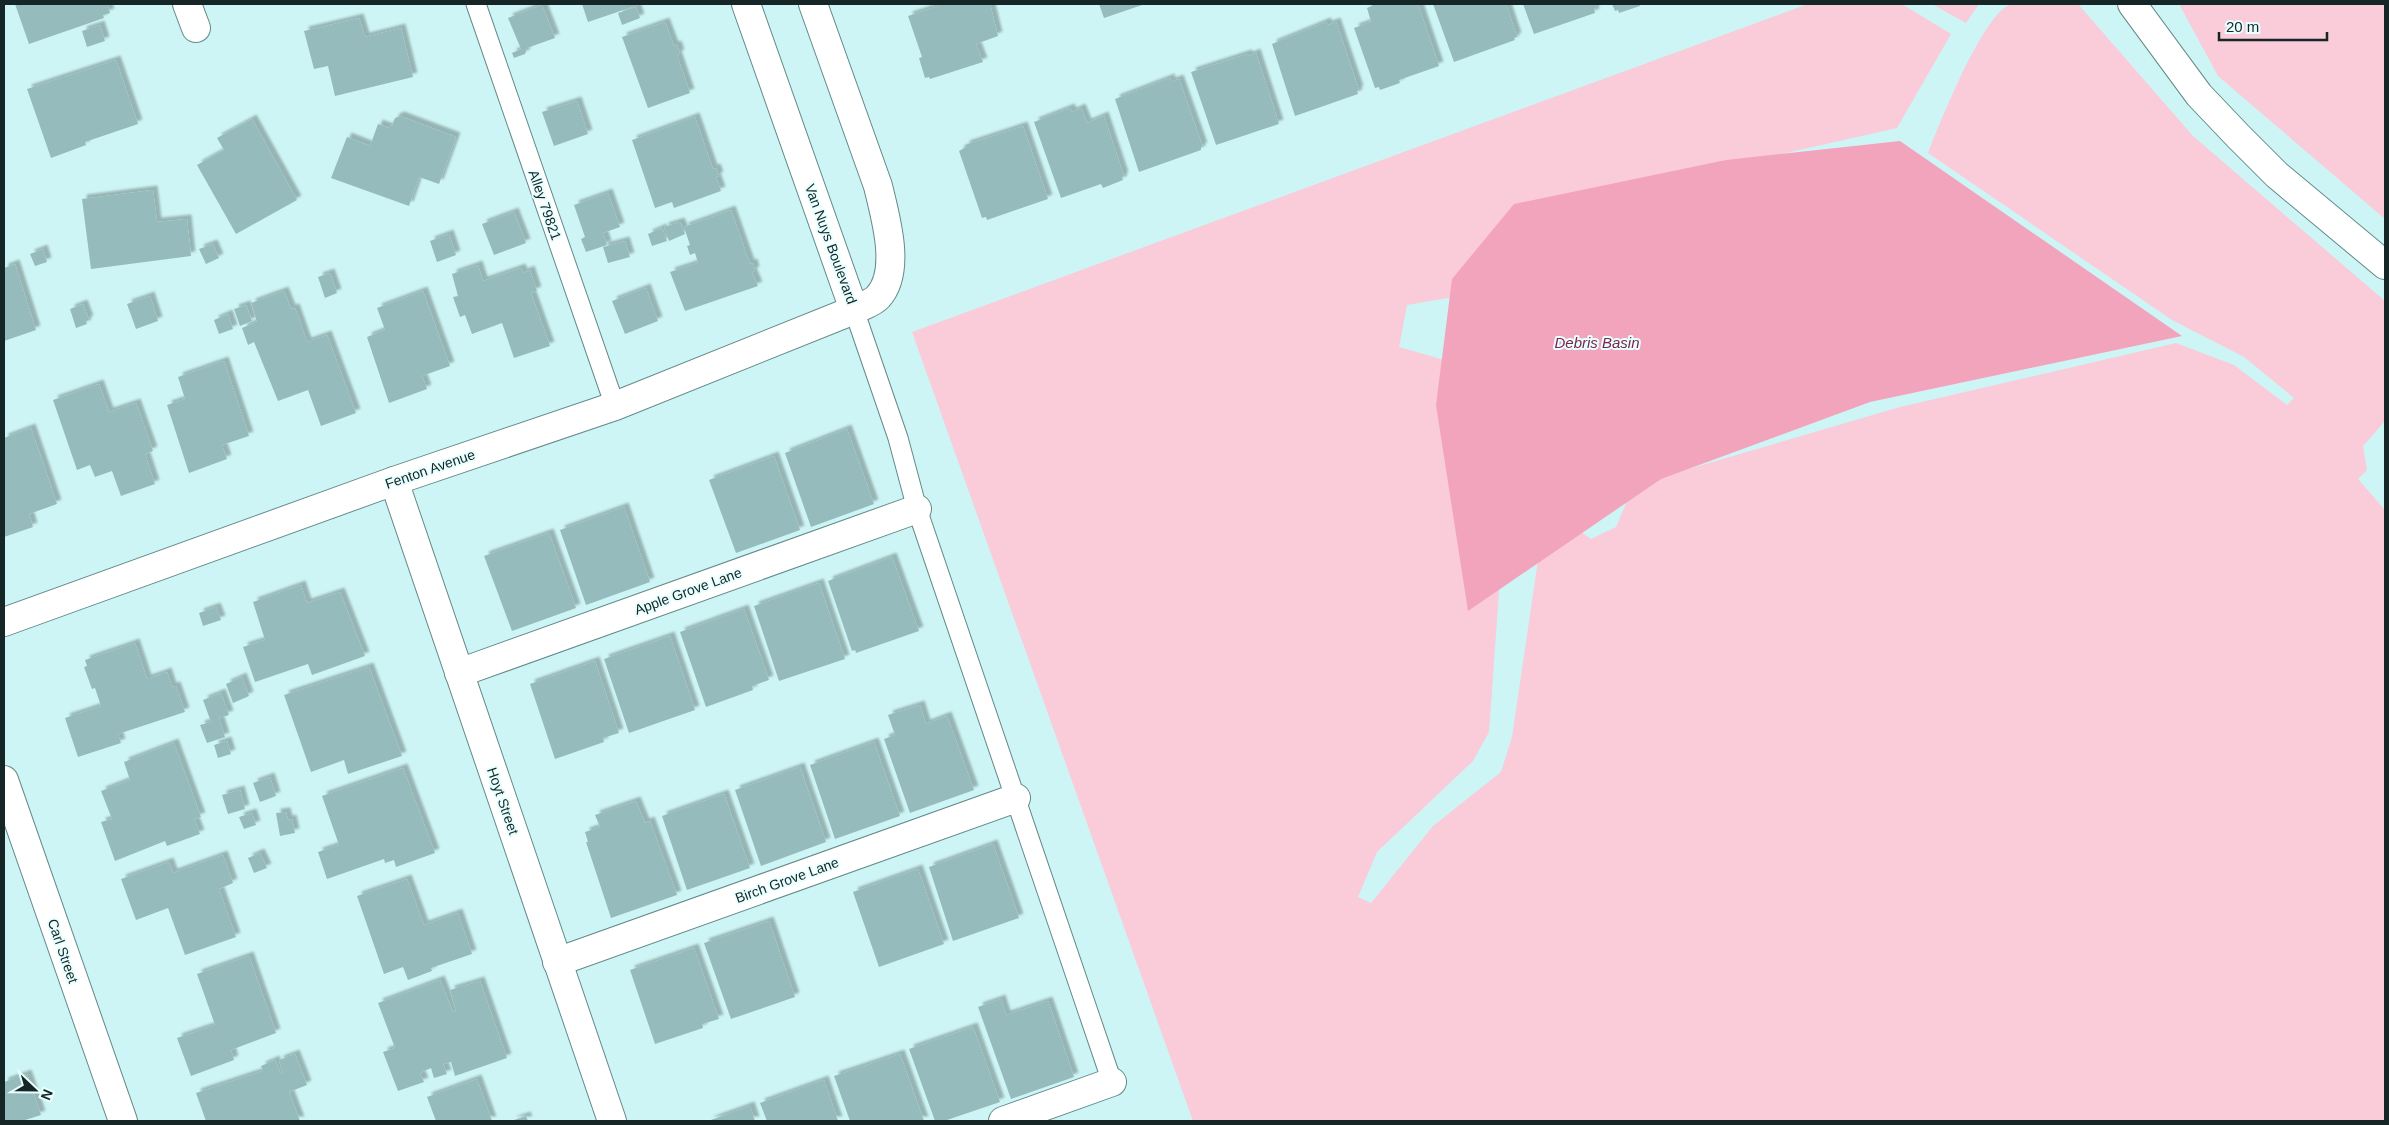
<svg xmlns="http://www.w3.org/2000/svg" width="2389" height="1125" viewBox="0 0 2389 1125" font-family="Helvetica,sans-serif">
<style>
.green{fill:#facbd9}
.water{fill:#f3a4bd}
.building{fill:#96bbbc;filter:url(#shadow)}
.lines{fill:none;stroke-linecap:round;stroke-linejoin:round}
.lane-casing{stroke:#648989;stroke-width:21}
.street-casing{stroke:#648989;stroke-width:30}
.secondary-casing{stroke:#648989;stroke-width:30}
.lane{stroke:#fff;stroke-width:19}
.street{stroke:#fff;stroke-width:28}
.secondary{stroke:#fff;stroke-width:28}
.labels{text-anchor:middle;dominant-baseline:central;stroke-width:4;stroke-linejoin:round;paint-order:stroke}
.street-label{font-size:14px;fill:#162525;stroke:#e7ffff}
.water-label{font-size:15px;font-style:italic;fill:#7e244a;stroke:#e7ffff}
</style>
<defs>
<filter id="shadow"><feDropShadow dx="4.5" dy="-4.5" stdDeviation="1" flood-color="#0004"/></filter>
</defs>
<rect width="100%" height="100%" fill="#cef5f5"/>
<g class="green">
<path d="M 1808,4 L 1902,4 L 1951,34 L 1897,128 L 1559,204 L 1488,291 L 1407,305 L 1399,347 L 1514,380 L 1489,732 L 1473,761 L 1377,852 L 1358,897 L 1371,903 L 1433,826 L 1501,772 L 1512,737 L 1546,506 L 1591,539 L 1616,527 L 1634,485 L 1900,407 L 2176,343 L 2234,365 L 2287,405 L 2294,398 L 2244,357 L 2172,320 L 1928,153 C 1939,125 1984,10 2012,4 C 2028,0 2061,4 2078,4 L 2193,136 L 2385,301 L 2385,421 L 2363,446 L 2367,470 L 2358,479 L 2385,510 L 2385,1121 L 1193,1121 L 912,332 Z"/>
<path d="M 1932,4 L 1979,4 L 1966,23 Z"/>
<path d="M 2179,4 L 2385,4 L 2385,219 L 2218,76 Z"/>
</g>
<path class="water" d="M 1900,141 L 2182,336 L 1870,402 L 1661,479 L 1468,611 L 1436,405 L 1452,279 L 1514,204 L 1726,160 Z"/>
<g class="building">
<path d="M 15,4 L 107,4 L 110,13 L 103,15 L 104,18 L 29,44 Z"/>
<path d="M 582,4 L 641,4 L 588,22 Z"/>
<path d="M 944,4 L 990,4 L 998,36 L 976,44 L 983,62 L 930,79 L 929,77 L 925,78 L 919,58 L 922,57 L 908,16 Z"/>
<path d="M 1099,4 L 1145,4 L 1104,18 Z"/>
<path d="M 1376,4 L 1418,4 L 1439,66 L 1399,80 L 1400,83 L 1380,90 L 1379,87 L 1375,88 L 1354,28 L 1371,22 L 1367,8 Z"/>
<path d="M 1433,4 L 1506,4 L 1517,37 L 1514,38 L 1515,40 L 1454,62 Z"/>
<path d="M 1523,4 L 1595,4 L 1596,8 L 1594,9 L 1595,13 L 1534,34 Z"/>
<path d="M 1612,4 L 1639,4 L 1640,6 L 1619,13 L 1618,10 L 1615,11 Z"/>
<path d="M 542,5 L 555,38 L 527,48 L 525,54 L 514,58 L 512,53 L 521,49 L 508,18 Z"/>
<path d="M 636,7 L 640,18 L 622,25 L 618,13 Z"/>
<path d="M 359,18 L 365,37 L 401,28 L 413,77 L 335,96 L 328,66 L 314,69 L 304,31 Z"/>
<path d="M 665,22 L 674,46 L 677,45 L 680,54 L 677,55 L 690,93 L 648,108 L 622,37 Z"/>
<path d="M 1326,22 L 1328,25 L 1336,22 L 1359,90 L 1357,91 L 1358,94 L 1295,116 L 1272,44 Z"/>
<path d="M 100,25 L 105,41 L 87,47 L 82,31 Z"/>
<path d="M 1256,53 L 1279,124 L 1216,145 L 1191,72 L 1247,54 L 1249,56 Z"/>
<path d="M 116,60 L 138,124 L 85,142 L 86,145 L 51,158 L 27,89 Z"/>
<path d="M 1170,78 L 1171,82 L 1179,79 L 1203,147 L 1201,147 L 1201,150 L 1139,172 L 1115,99 Z"/>
<path d="M 577,101 L 588,134 L 554,146 L 542,112 Z"/>
<path d="M 1070,108 L 1072,112 L 1081,108 L 1087,123 L 1104,116 L 1124,176 L 1122,177 L 1123,180 L 1103,188 L 1101,184 L 1061,198 L 1034,122 Z"/>
<path d="M 400,116 L 456,137 L 439,184 L 419,177 L 409,206 L 331,178 L 347,137 L 370,146 L 378,124 L 389,128 L 389,125 L 392,126 L 395,118 Z"/>
<path d="M 695,117 L 713,169 L 716,168 L 719,176 L 716,177 L 721,191 L 674,208 L 672,202 L 655,208 L 632,140 Z"/>
<path d="M 252,119 L 297,200 L 236,234 L 197,165 L 224,150 L 217,138 Z"/>
<path d="M 1023,126 L 1048,199 L 987,220 L 986,217 L 982,218 L 959,151 L 966,147 L 965,145 Z"/>
<path d="M 153,190 L 157,222 L 187,219 L 191,256 L 91,269 L 82,199 Z"/>
<path d="M 608,193 L 620,227 L 603,233 L 607,245 L 586,252 L 581,239 L 585,237 L 574,205 Z"/>
<path d="M 731,210 L 750,264 L 753,263 L 755,271 L 752,272 L 758,286 L 685,311 L 670,272 L 698,263 L 695,253 L 690,255 L 687,246 L 690,245 L 684,227 Z"/>
<path d="M 514,212 L 526,243 L 494,255 L 482,224 Z"/>
<path d="M 680,222 L 685,234 L 669,241 L 664,227 Z"/>
<path d="M 662,228 L 667,241 L 652,246 L 648,234 Z"/>
<path d="M 449,234 L 456,255 L 437,262 L 430,241 Z"/>
<path d="M 625,241 L 630,257 L 608,263 L 603,247 Z"/>
<path d="M 213,244 L 219,258 L 206,264 L 199,249 Z"/>
<path d="M 43,249 L 47,262 L 35,266 L 30,254 Z"/>
<path d="M 15,264 L 36,330 L 4,341 L 4,268 Z"/>
<path d="M 478,265 L 483,281 L 521,268 L 523,273 L 530,270 L 537,291 L 531,293 L 550,346 L 514,358 L 502,323 L 472,334 L 465,315 L 460,317 L 453,297 L 458,296 L 452,274 Z"/>
<path d="M 330,273 L 337,293 L 325,298 L 318,277 Z"/>
<path d="M 646,288 L 658,321 L 625,334 L 612,301 Z"/>
<path d="M 284,291 L 291,309 L 295,308 L 307,342 L 327,335 L 356,413 L 321,426 L 308,390 L 278,401 L 254,342 L 248,345 L 242,328 L 257,322 L 251,303 Z"/>
<path d="M 423,291 L 450,366 L 422,376 L 427,389 L 389,403 L 367,337 L 385,330 L 377,308 Z"/>
<path d="M 150,296 L 158,321 L 136,329 L 127,304 Z"/>
<path d="M 83,304 L 89,320 L 86,321 L 87,324 L 76,328 L 70,309 Z"/>
<path d="M 246,305 L 252,321 L 240,326 L 234,309 Z"/>
<path d="M 228,314 L 233,329 L 219,334 L 214,320 Z"/>
<path d="M 224,361 L 249,436 L 222,445 L 227,459 L 189,473 L 167,405 L 185,399 L 178,377 Z"/>
<path d="M 99,384 L 109,412 L 136,403 L 153,451 L 145,454 L 155,484 L 121,496 L 112,471 L 95,477 L 90,465 L 77,470 L 53,400 Z"/>
<path d="M 31,428 L 57,504 L 29,514 L 33,527 L 4,537 L 4,438 Z"/>
<path d="M 847,429 L 874,504 L 811,527 L 785,453 Z"/>
<path d="M 774,456 L 800,530 L 736,553 L 709,480 Z"/>
<path d="M 624,507 L 650,582 L 586,605 L 560,530 Z"/>
<path d="M 549,533 L 576,608 L 512,631 L 484,556 Z"/>
<path d="M 892,557 L 919,631 L 856,653 L 855,650 L 852,651 L 828,581 Z"/>
<path d="M 819,583 L 845,659 L 779,681 L 754,606 Z"/>
<path d="M 301,585 L 307,603 L 340,592 L 365,656 L 312,675 L 308,664 L 255,682 L 243,647 L 265,640 L 253,602 Z"/>
<path d="M 216,607 L 221,620 L 203,626 L 199,613 Z"/>
<path d="M 744,609 L 769,680 L 752,686 L 753,690 L 706,707 L 680,632 Z"/>
<path d="M 670,636 L 695,710 L 629,733 L 604,659 Z"/>
<path d="M 135,643 L 147,679 L 167,672 L 172,687 L 176,686 L 185,712 L 118,734 L 121,743 L 78,757 L 65,718 L 101,706 L 95,688 L 92,689 L 84,667 L 87,666 L 85,660 Z"/>
<path d="M 595,661 L 619,733 L 603,738 L 604,742 L 555,759 L 530,684 Z"/>
<path d="M 369,667 L 402,756 L 348,774 L 344,760 L 311,772 L 284,695 Z"/>
<path d="M 242,677 L 249,696 L 233,703 L 226,684 Z"/>
<path d="M 221,693 L 229,715 L 219,718 L 225,737 L 207,743 L 200,725 L 211,722 L 203,700 Z"/>
<path d="M 920,705 L 926,724 L 947,716 L 974,790 L 910,813 L 884,739 L 895,735 L 888,715 Z"/>
<path d="M 227,741 L 231,754 L 218,758 L 214,745 Z"/>
<path d="M 874,742 L 900,816 L 835,839 L 810,765 Z"/>
<path d="M 174,743 L 201,817 L 194,819 L 200,834 L 167,846 L 165,841 L 115,861 L 101,822 L 112,819 L 101,791 L 130,780 L 124,762 Z"/>
<path d="M 800,767 L 826,842 L 761,866 L 735,790 Z"/>
<path d="M 403,768 L 435,853 L 396,867 L 394,860 L 385,863 L 384,859 L 327,879 L 318,852 L 339,845 L 322,796 Z"/>
<path d="M 270,777 L 276,796 L 260,802 L 253,783 Z"/>
<path d="M 240,790 L 245,809 L 228,814 L 222,795 Z"/>
<path d="M 724,794 L 750,868 L 687,890 L 662,816 Z"/>
<path d="M 636,801 L 645,823 L 650,821 L 677,895 L 611,918 L 586,842 L 588,842 L 585,832 L 600,827 L 595,815 Z"/>
<path d="M 286,812 L 288,820 L 292,819 L 295,833 L 280,836 L 276,813 Z"/>
<path d="M 252,813 L 256,825 L 244,829 L 239,817 Z"/>
<path d="M 993,844 L 1019,918 L 953,941 L 929,867 Z"/>
<path d="M 260,853 L 267,868 L 254,873 L 248,858 Z"/>
<path d="M 223,855 L 233,883 L 219,889 L 236,937 L 185,955 L 168,908 L 136,920 L 121,879 L 169,862 L 173,873 Z"/>
<path d="M 918,869 L 944,944 L 879,967 L 853,892 Z"/>
<path d="M 407,879 L 424,925 L 458,913 L 472,954 L 431,968 L 432,971 L 408,980 L 403,967 L 384,974 L 357,896 Z"/>
<path d="M 769,921 L 795,997 L 731,1019 L 704,943 Z"/>
<path d="M 694,948 L 719,1019 L 702,1024 L 703,1028 L 655,1044 L 630,970 Z"/>
<path d="M 249,956 L 276,1033 L 231,1050 L 234,1060 L 191,1076 L 177,1038 L 215,1025 L 197,974 Z"/>
<path d="M 440,980 L 453,1012 L 456,1011 L 450,990 L 480,981 L 507,1058 L 455,1076 L 451,1062 L 443,1064 L 447,1074 L 434,1078 L 431,1068 L 420,1073 L 424,1082 L 398,1091 L 383,1052 L 395,1048 L 378,1003 Z"/>
<path d="M 1001,999 L 1006,1015 L 1048,1001 L 1074,1077 L 1011,1099 L 978,1007 Z"/>
<path d="M 973,1027 L 1000,1102 L 944,1121 L 935,1121 L 909,1049 Z"/>
<path d="M 295,1054 L 307,1085 L 289,1092 L 300,1121 L 206,1121 L 196,1093 L 263,1071 L 261,1066 L 275,1060 L 281,1074 L 283,1074 L 279,1060 Z"/>
<path d="M 900,1054 L 924,1121 L 850,1121 L 834,1076 Z"/>
<path d="M 27,1074 L 41,1115 L 22,1121 L 4,1121 L 4,1082 Z"/>
<path d="M 477,1079 L 492,1121 L 436,1121 L 427,1097 Z"/>
<path d="M 824,1080 L 838,1121 L 767,1121 L 760,1103 Z"/>
<path d="M 750,1106 L 755,1121 L 708,1121 Z"/>
<path d="M 526,1116 L 528,1121 L 511,1121 Z"/>
</g>
<g class="lines">
<defs>
<g id="lane">
<path d="M 476,4 L 615,406"/>
<path d="M 854,310 L 898,438 L 917,509 L 1112,1082"/>
</g>
<g id="street">
<path d="M 187,4 L 196,28"/>
<path d="M 2132,4 L 2199,95 L 2238,136 L 2277,175 L 2385,265"/>
<path d="M 394,481 L 612,1121"/>
<path d="M 459,673 L 917,509"/>
<path d="M 4,780 L 123,1121"/>
<path d="M 557,962 L 1016,798"/>
<path d="M 1003,1121 L 1112,1082"/>
</g>
<g id="secondary">
<path d="M 746,4 L 854,310"/>
<path d="M 4,622 L 394,481 L 615,406 L 854,310 C 861,306 873,303 878,297 C 902,271 885,216 878,186 L 813,4"/>
</g>
</defs>
<use href="#lane" class="lane-casing"/>
<use href="#street" class="street-casing"/>
<use href="#secondary" class="secondary-casing"/>
<use href="#lane" class="lane"/>
<use href="#street" class="street"/>
<use href="#secondary" class="secondary"/>
</g>
<g class="labels">
<g class="street-label">
<text transform="translate(545 205) rotate(71)">Alley 79821</text>
<text transform="translate(831 244) rotate(70)">Van Nuys Boulevard</text>
<text transform="translate(430 469) rotate(-19)">Fenton Avenue</text>
<text transform="translate(688 591) rotate(-20)">Apple Grove Lane</text>
<text transform="translate(503 801) rotate(71)">Hoyt Street</text>
<text transform="translate(787 880) rotate(-20)">Birch Grove Lane</text>
<text transform="translate(63 951) rotate(71)">Carl Street</text>
</g>
<g class="water-label">
<text x="1597" y="342">Debris Basin</text>
</g>
</g>
<rect width="2389" height="1125" fill="none" stroke="#162525" stroke-width="10"/>
<g transform="translate(35 1090) rotate(112)" stroke="#e7ffff" stroke-width="4" paint-order="stroke">
<path d="M0-4L9 19L0 12L-9 19Z" fill="#162525"/>
<text y="-8" font-size="14" font-weight="bold" text-anchor="middle" fill="#162525">N</text>
</g>
<path d="M2219 32v8h108v-8" fill="none" stroke="#162525" stroke-width="2.5"/>
<text x="2226" y="32" font-size="15" fill="#162525" stroke="#e7ffff" stroke-width="4" paint-order="stroke">20 m</text>
</svg>
